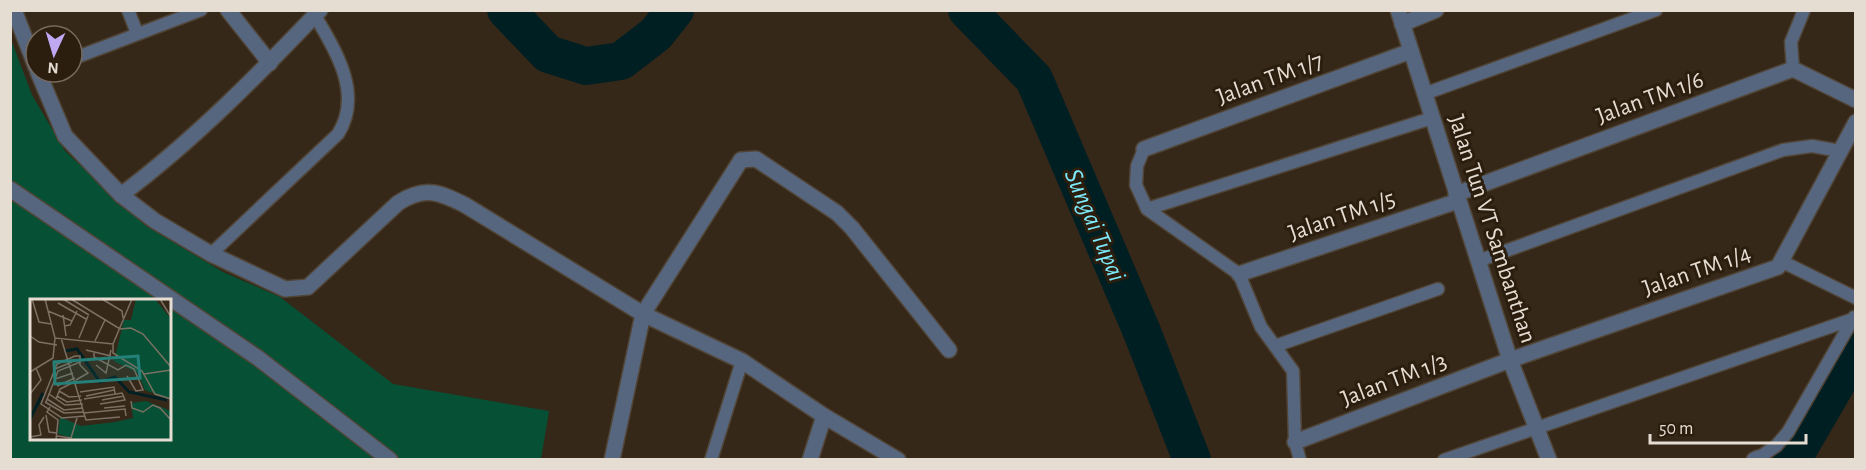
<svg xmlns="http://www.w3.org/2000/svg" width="1866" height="470" viewBox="0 0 1866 470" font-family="'Alegreya Sans',sans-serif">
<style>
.green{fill:#065135;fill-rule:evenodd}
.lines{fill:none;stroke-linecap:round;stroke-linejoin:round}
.river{stroke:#001f23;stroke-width:38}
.service-casing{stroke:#514537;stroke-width:15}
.minor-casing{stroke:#514537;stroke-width:18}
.service{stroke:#56667f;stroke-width:12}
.minor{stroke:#56667f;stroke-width:15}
.labels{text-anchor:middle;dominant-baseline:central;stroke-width:6;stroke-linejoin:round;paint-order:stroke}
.street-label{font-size:24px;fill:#e5dcd2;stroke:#2b1e0f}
.water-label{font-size:26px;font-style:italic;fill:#7ceafa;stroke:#2b1e0f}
.inset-river{fill:none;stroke:#001f23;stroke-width:3}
.inset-road{fill:none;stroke:#7b7063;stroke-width:1.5}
.view{fill:#248078;fill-opacity:0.15;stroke:#248078;stroke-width:3}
.inset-edge{fill:none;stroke:#e5dcd2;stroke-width:3}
</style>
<rect width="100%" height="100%" fill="#352819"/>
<path class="green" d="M 10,37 L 32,95 L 65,151 L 146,226 L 223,272 L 280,297 L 393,384 L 549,411 L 541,459 L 11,459 ZM 32,300 L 170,300 L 170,438 L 32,438 Z"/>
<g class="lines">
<g class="river">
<path d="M 506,10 L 548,54 L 586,66 L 621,61 L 656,34 L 675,10"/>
<path d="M 967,10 L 1034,79 L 1142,332 L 1192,460"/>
<path d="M 1792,460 L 1856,350"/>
</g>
<defs>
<g id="service">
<path d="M 128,10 L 137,33"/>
<path d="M 72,59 L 201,10"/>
<path d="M 1793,69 L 1791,42 L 1804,10"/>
<path d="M 1424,94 L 1656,10"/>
<path d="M 1144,149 L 1137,166 L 1136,185 L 1147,209 L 1239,274 L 1261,327 L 1293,371 L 1295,442 L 1300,460"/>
<path d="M 1147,209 L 1432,118"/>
<path d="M 211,254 L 338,134 C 363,95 336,50 315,16"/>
<path d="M 1478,261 L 1783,150 L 1812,146 L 1840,151"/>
<path d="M 1781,261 L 1856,298"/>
<path d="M 1275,346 L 1438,289"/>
<path d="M 1758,458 L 1776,446 L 1788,432 L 1854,317"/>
<path d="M 711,460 L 742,361"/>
<path d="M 1444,460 L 1853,319"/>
</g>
<g id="minor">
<path d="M 14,10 L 36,67"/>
<path d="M 228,10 L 270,63"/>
<path d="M 1398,10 L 1510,360 L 1549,460"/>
<path d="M 1402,24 L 1436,10"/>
<path d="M 38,72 L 65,136 L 121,195 L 155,221 L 211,254 L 285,289 L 308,287 L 398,203 C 425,186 439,192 465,205 L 643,314 L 742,361 L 824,416 L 898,460"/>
<path d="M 1144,149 L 1411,51"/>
<path d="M 10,189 L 258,358 L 390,460"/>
<path d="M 1456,194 L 1793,69 L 1856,100"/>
<path d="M 121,195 C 193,141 258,75 320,10"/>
<path d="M 1239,274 L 1458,201"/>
<path d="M 1295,442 L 1510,360 L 1778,267 L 1856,122"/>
<path d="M 612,460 L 643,314 L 741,160 L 756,159 L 837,213 L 852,228 L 949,350"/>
<path d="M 810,460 L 824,416"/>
<path d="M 1754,460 L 1758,458"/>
</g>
</defs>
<use href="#service" class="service-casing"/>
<use href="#minor" class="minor-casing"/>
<use href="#service" class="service"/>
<use href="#minor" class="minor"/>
</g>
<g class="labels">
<g class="street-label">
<text transform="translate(1270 79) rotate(-20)">Jalan TM 1/7</text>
<text transform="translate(1650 98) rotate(-20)">Jalan TM 1/6</text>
<text transform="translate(1342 216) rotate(-19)">Jalan TM 1/5</text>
<text transform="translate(1492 229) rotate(72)">Jalan Tun VT Sambanthan</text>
<text transform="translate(1697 271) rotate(-19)">Jalan TM 1/4</text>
<text transform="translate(1394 380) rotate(-21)">Jalan TM 1/3</text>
</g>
<g class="water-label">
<text transform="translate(1095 225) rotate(67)">Sungai Tupai</text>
</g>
</g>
<g transform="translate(30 299)">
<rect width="141" height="141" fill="#352819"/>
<path d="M 106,0 L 125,0 L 141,20 L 141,101 L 115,91 L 108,74 L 84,62 L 94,21 L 101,21 ZM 116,102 L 141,112 L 141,141 L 50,141 L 28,135 L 30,118 L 51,127 L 85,123 L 103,119 L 101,104 Z" fill="#065135"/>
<path class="inset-river" d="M 35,52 L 47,50 L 70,83 L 85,78 L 99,93 L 137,101M 0,120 L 13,94"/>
<path class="inset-road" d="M 2,0 L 9,23 L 21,25M 15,0 L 25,39M 33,0 L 59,16M 41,0 L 90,30 L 101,29 L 113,35 L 141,68M 72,0 L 92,12 L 93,19M 130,0 L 141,18M 28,4 L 56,20M 18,12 L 42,22M 33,16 L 36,37M 34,27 L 40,26 L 47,12M 0,37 L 9,43 L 27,46M 31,39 L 56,121 L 90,118M 49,39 L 58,17M 65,42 L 75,21M 83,45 L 83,54 L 112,72 L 125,95 L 141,100M 56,51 L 81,57M 64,53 L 64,58 L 88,71 L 96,66 L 104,70 L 113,91 L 106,92 L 97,77M 66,66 L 76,74 L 81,51M 25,70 L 42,63M 0,73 L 23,59 L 25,39 L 83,45 L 102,0M 114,75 L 141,71M 25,80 L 43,74M 46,81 L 58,74 L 50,66 L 50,57 L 45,57 L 27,65 L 11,105 L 32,119 L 55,117M 27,87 L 45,79M 29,92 L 39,98 L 51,97M 50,93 L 84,88 L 85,95M 0,95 L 11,81 L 6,69M 19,95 L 35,106 L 53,105M 27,97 L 37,103 L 52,101M 56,97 L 84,91M 17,100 L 34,111 L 53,109M 26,100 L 30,90 L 46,82M 54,100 L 92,94 L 95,101 L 70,105M 72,101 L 94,97M 101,102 L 102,109 L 113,113 L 123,106 L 130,109 L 141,121M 15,103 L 34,114 L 54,113M 16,103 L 28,72 L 50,63M 20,108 L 17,113 L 28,121 L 26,141M 74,109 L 95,107M 54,114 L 95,110 L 96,117M 16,116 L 19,133 L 27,134M 27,137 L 41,139 L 47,119M 0,138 L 11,136 L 9,126 L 14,118"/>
<path class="view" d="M 108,57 L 110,79 L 25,85 L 24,63 Z"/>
<rect width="141" height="141" class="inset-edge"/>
</g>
<rect width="1866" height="470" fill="none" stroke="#e5dcd2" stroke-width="24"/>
<g transform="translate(54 54) rotate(184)"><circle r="28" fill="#2b1e0f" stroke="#756a5d" stroke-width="1.5"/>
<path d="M0-4.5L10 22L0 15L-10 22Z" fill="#c1a8f3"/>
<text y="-9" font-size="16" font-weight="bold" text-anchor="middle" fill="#e5dcd2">N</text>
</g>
<path d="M1650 434v9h156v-9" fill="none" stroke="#e5dcd2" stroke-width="3"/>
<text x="1659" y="434" font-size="18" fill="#e5dcd2" stroke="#2b1e0f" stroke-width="4.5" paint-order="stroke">50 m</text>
</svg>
